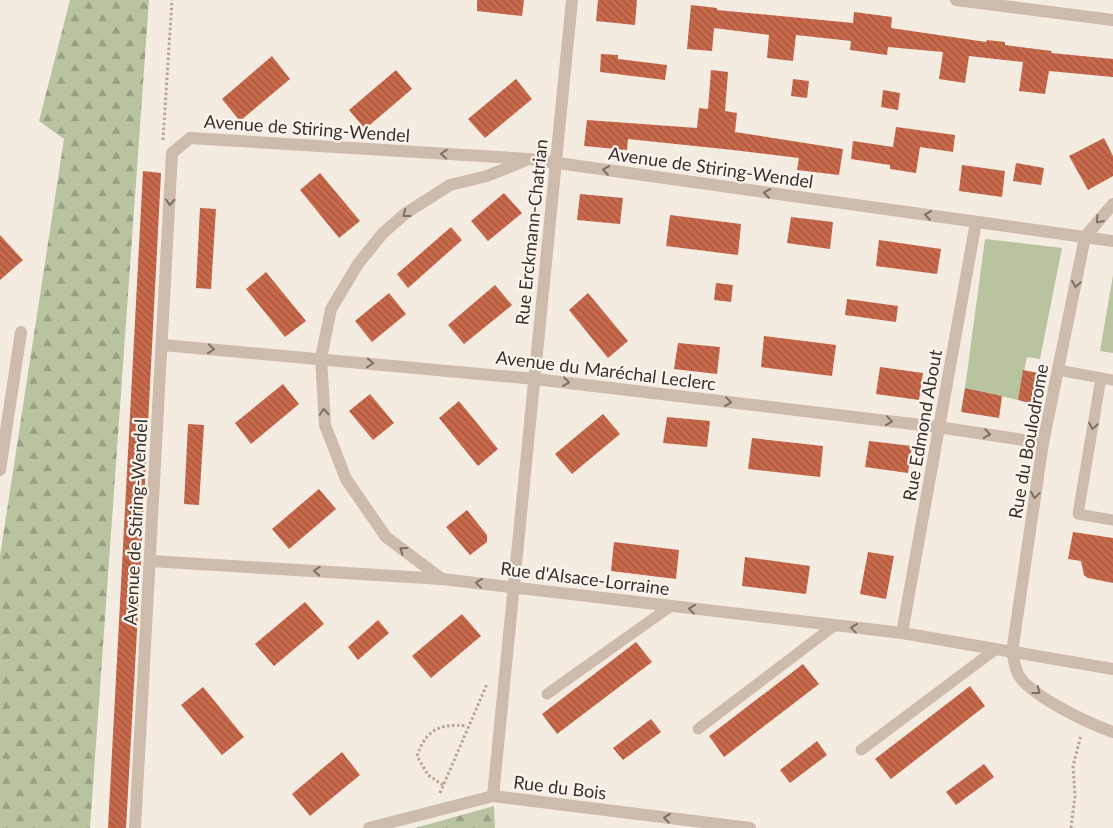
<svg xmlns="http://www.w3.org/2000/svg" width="1113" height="828" viewBox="0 0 1113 828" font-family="Lato,sans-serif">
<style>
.forest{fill:url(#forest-firs)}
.pitch{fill:#b8c4a0}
.building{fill:url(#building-back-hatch)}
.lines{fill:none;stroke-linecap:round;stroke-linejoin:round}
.path{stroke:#b9a596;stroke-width:3;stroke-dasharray:2.5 2.5;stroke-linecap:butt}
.lane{stroke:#cdbbac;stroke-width:11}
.street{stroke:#cdbbac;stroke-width:12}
.oneway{stroke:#7d6f65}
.labels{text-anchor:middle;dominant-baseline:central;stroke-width:4.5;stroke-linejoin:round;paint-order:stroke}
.street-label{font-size:18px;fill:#3b302b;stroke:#fbf5ee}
</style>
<defs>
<pattern id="forest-firs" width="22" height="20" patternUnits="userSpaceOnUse" patternTransform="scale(1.25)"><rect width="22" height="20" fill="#b8c4a0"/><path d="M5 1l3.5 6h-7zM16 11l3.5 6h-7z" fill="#97a083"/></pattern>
<pattern id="building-back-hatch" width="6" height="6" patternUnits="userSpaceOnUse" patternTransform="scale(1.25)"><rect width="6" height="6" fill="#c8694b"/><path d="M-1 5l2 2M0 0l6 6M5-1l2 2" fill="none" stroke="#a4573f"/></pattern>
</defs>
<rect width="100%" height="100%" fill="#f4ebe1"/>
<g class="forest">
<path d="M 70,0 L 149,0 L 90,828 L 0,828 L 0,556 L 64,139 L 39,121 Z"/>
<path d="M 494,806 L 495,828 L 415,828 Z"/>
</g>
<g class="pitch">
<path d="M 985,239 L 1062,248 L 1040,359 L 1027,357 L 1018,400 L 965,388 Z"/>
<path d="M 1113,275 L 1113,353 L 1100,351 Z"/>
</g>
<g class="building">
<path d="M 477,0 L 524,0 L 522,16 L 477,11 Z"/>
<path d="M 598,0 L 637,0 L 635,25 L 596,21 Z"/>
<path d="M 691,5 L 717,8 L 717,10 L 853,23 L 854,12 L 892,17 L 891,28 L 986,42 L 987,40 L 1005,42 L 1005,45 L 1052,51 L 1051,53 L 1113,59 L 1113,77 L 1049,71 L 1045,94 L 1019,91 L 1023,62 L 969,56 L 965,83 L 939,79 L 943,52 L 888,47 L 887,55 L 850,50 L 851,41 L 796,35 L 793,61 L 767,58 L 769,35 L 714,28 L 712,51 L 687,49 Z"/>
<path d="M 601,54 L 618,55 L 618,59 L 667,65 L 665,80 L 600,72 Z"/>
<path d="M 272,56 L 290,79 L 240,121 L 222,99 Z"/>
<path d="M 396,70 L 412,89 L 365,129 L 349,110 Z"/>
<path d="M 711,70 L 728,72 L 725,111 L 737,113 L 735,132 L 843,149 L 839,175 L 797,170 L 799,158 L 733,150 L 628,139 L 627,150 L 584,146 L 587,120 L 697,128 L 699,108 L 708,109 Z"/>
<path d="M 516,79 L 532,99 L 485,138 L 468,119 Z"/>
<path d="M 793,79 L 809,81 L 807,98 L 791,96 Z"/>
<path d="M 883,90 L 900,93 L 898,110 L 881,107 Z"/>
<path d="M 896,127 L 955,135 L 953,152 L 920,147 L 916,173 L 890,169 L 890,165 L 851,159 L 853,141 L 893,147 Z"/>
<path d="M 1104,138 L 1113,156 L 1113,176 L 1088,190 L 1069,156 Z"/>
<path d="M 1016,163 L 1044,168 L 1041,185 L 1013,181 Z"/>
<path d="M 962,165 L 1005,171 L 1002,197 L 959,191 Z"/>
<path d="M 143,171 L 161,173 L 141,559 L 126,828 L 108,828 Z"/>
<path d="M 320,173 L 360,221 L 339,238 L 300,190 Z"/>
<path d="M 504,193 L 522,213 L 488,241 L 471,221 Z"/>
<path d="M 580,194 L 623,198 L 620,224 L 577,220 Z"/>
<path d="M 200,208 L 216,209 L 211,289 L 196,288 Z"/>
<path d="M 670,215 L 741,224 L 738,255 L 666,246 Z"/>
<path d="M 791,217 L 833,222 L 830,249 L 787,243 Z"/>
<path d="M 451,227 L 462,240 L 408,288 L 397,274 Z"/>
<path d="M 0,235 L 23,260 L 0,280 Z"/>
<path d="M 879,240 L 941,249 L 937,274 L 876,266 Z"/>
<path d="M 266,272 L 306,321 L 285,337 L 246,289 Z"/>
<path d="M 716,283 L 733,285 L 731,302 L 714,300 Z"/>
<path d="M 495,285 L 512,305 L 464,344 L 448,325 Z"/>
<path d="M 389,293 L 406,314 L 372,342 L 355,321 Z"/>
<path d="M 588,293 L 628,341 L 608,358 L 569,310 Z"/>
<path d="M 847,299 L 898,306 L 896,322 L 845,315 Z"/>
<path d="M 764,336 L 836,345 L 832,376 L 761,367 Z"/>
<path d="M 678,343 L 720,347 L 717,374 L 674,369 Z"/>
<path d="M 880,367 L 923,373 L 919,400 L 876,394 Z"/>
<path d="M 1023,370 L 1038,373 L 1033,404 L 1018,400 Z"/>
<path d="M 283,384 L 299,404 L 251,444 L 235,423 Z"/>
<path d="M 965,388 L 1002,396 L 999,418 L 961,412 Z"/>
<path d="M 370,394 L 394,423 L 373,440 L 349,411 Z"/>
<path d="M 459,401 L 498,449 L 478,466 L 439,418 Z"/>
<path d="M 603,414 L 620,434 L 572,474 L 555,454 Z"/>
<path d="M 667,417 L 710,421 L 707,447 L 663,443 Z"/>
<path d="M 188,424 L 204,425 L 199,505 L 184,504 Z"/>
<path d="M 752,438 L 823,446 L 820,477 L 748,469 Z"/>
<path d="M 869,441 L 912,446 L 908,473 L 865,467 Z"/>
<path d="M 319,489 L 336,509 L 289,549 L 272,529 Z"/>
<path d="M 467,510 L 487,535 L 487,542 L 470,555 L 446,527 Z"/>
<path d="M 1073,532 L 1113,538 L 1113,583 L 1088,578 L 1084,575 L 1081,561 L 1068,559 Z"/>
<path d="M 614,542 L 679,550 L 676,579 L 611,571 Z"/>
<path d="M 868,552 L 894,556 L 886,599 L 860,594 Z"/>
<path d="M 745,557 L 810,566 L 806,594 L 742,586 Z"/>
<path d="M 305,602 L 324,624 L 274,666 L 255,644 Z"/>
<path d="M 462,614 L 481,636 L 431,678 L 412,656 Z"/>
<path d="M 378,620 L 389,633 L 358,660 L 348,647 Z"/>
<path d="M 636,642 L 652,662 L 557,734 L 542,714 Z"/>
<path d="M 803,664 L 819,684 L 724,757 L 709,736 Z"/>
<path d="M 970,686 L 985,706 L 891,779 L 875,759 Z"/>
<path d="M 203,687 L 244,737 L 222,755 L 181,705 Z"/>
<path d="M 651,719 L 661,732 L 623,760 L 613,748 Z"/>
<path d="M 817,741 L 827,755 L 790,783 L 780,770 Z"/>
<path d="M 342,752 L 360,775 L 310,816 L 292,794 Z"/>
<path d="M 984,764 L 994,777 L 956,805 L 946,792 Z"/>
</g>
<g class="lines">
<g class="path">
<path d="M 163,140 L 172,0"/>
<path d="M 443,785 L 428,775 L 417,756 C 426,730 439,723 467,726"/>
<path d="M 440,793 L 487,684"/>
<path d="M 1071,828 L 1075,796 L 1073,766 L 1081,735"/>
</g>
<g class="lane">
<path d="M 1058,370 L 1113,380"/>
<path d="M 1101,378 L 1078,514 L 1113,520"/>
<path d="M 547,694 L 671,606"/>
<path d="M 698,729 L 835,625"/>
<path d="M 861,750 L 996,649"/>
</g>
<g class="street">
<path d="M 956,0 L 1113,20"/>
<path d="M 1113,204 L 1085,237 L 1043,443 L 1012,652 C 1014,658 1015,668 1018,674 C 1030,696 1090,724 1113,732"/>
<path d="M 163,345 L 535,379 L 938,427 L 1043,443"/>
<path d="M 0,470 L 21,332"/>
<path d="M 151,561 L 442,579 L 902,633 L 1113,669"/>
<path d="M 442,579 L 386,537 L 346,479 L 325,425 L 321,358 L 331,309 L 358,264 L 383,233 L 406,213 L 450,185 L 487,176 L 524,161"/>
<path d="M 902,633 L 976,222"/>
<path d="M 493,796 L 572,0"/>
<path d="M 135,828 L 172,153 L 190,138 L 529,159 L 1113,241"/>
<path d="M 369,828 L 493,796 L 750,828"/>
</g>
</g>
<defs><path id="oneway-chevron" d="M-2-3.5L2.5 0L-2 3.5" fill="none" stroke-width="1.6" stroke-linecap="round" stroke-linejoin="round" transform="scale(1.25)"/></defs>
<g class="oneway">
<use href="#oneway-chevron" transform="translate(444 154) rotate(-176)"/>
<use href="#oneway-chevron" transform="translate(606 170) rotate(-172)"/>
<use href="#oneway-chevron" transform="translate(767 193) rotate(-172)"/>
<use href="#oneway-chevron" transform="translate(170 202) rotate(93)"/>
<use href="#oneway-chevron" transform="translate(406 214) rotate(143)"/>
<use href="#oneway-chevron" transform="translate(928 215) rotate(-172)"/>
<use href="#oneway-chevron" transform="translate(1099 220) rotate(131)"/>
<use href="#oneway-chevron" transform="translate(1076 284) rotate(101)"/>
<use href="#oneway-chevron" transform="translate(211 349) rotate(5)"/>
<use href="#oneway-chevron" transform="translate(370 363) rotate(5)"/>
<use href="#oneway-chevron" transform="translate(566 382) rotate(7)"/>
<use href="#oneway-chevron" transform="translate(728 402) rotate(7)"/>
<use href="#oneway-chevron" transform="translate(324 412) rotate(-93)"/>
<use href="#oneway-chevron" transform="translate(889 421) rotate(7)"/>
<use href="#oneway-chevron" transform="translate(1093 426) rotate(100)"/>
<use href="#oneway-chevron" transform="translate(987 434) rotate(9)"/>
<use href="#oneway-chevron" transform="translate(1035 495) rotate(98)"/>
<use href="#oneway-chevron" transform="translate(403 550) rotate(-144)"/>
<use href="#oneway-chevron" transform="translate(317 571) rotate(-177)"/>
<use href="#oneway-chevron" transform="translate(479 583) rotate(-173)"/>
<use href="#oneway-chevron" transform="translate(692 609) rotate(-173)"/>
<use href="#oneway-chevron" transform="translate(854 628) rotate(-173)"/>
<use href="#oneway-chevron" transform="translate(1037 691) rotate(38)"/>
<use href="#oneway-chevron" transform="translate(667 818) rotate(-173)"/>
</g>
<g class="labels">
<g class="street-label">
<text transform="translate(307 128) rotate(4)">Avenue de Stiring-Wendel</text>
<text transform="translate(711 167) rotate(8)">Avenue de Stiring-Wendel</text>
<text transform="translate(531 232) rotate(-84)">Rue Erckmann-Chatrian</text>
<text transform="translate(606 370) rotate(7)">Avenue du Maréchal Leclerc</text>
<text transform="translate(922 425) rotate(-80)">Rue Edmond About</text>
<text transform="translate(1028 441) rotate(-80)">Rue du Boulodrome</text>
<text transform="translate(135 522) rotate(-87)">Avenue de Stiring-Wendel</text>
<text transform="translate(585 578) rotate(7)">Rue d'Alsace-Lorraine</text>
<text transform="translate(560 787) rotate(7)">Rue du Bois</text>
</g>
</g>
</svg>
